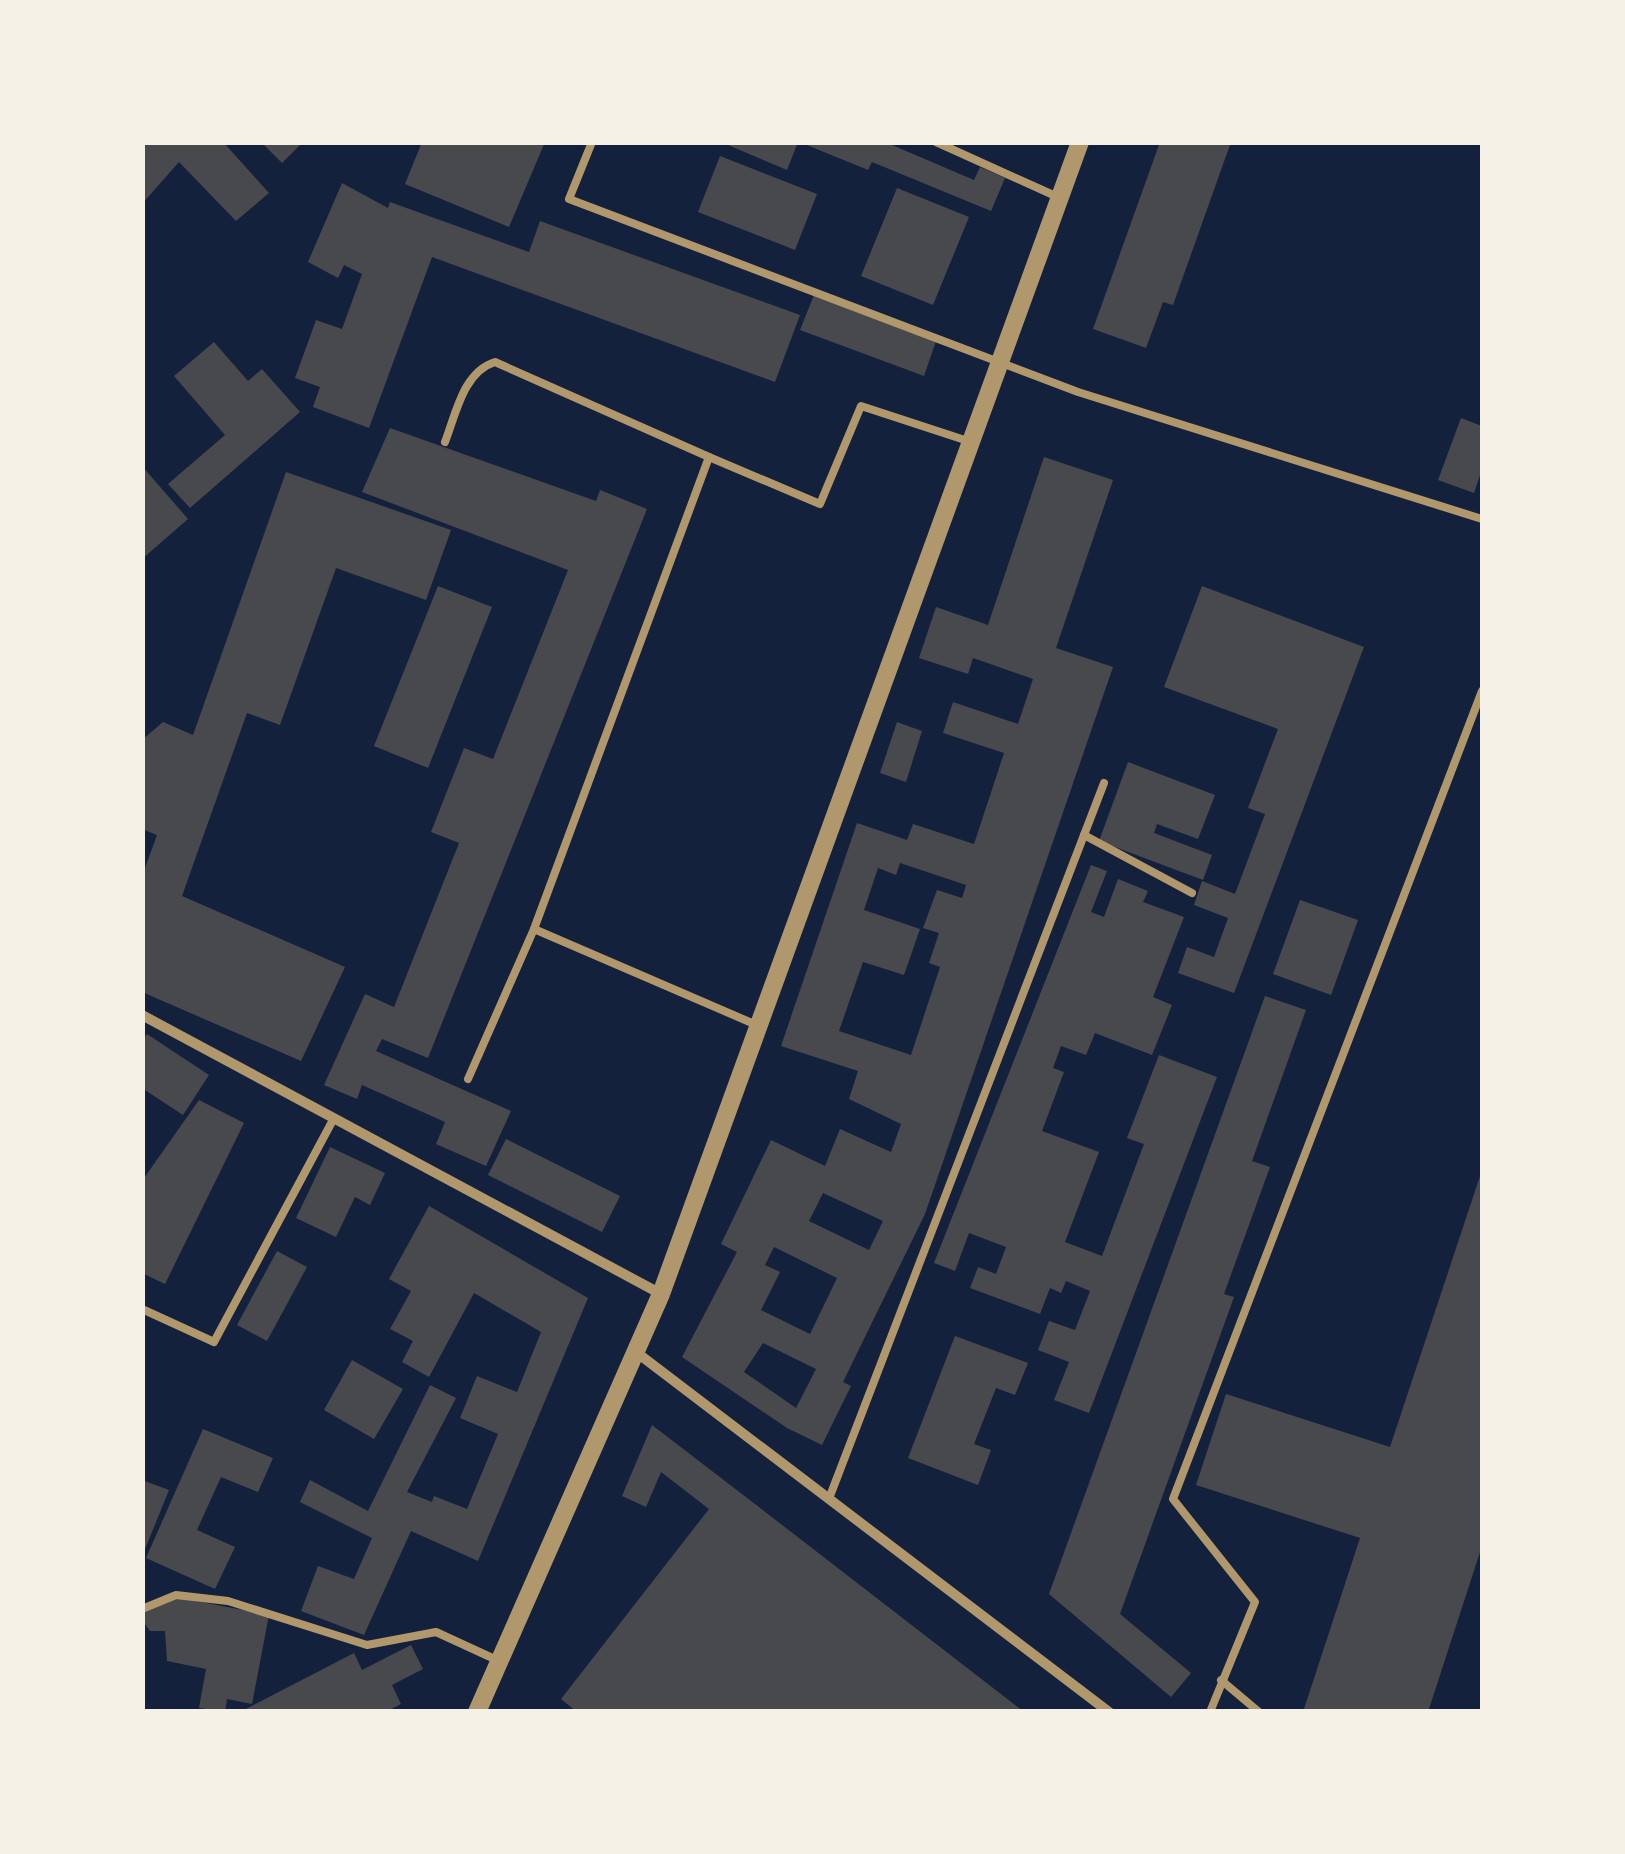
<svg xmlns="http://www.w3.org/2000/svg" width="1625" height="1854" viewBox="0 0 1625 1854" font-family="Rubik,sans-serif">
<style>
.building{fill:#48494c;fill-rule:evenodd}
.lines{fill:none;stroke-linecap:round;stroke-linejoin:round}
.service{stroke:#b1986c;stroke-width:8}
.minor{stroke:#b1986c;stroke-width:10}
.tertiary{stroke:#b1986c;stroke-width:18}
</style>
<rect width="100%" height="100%" fill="#14213d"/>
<g class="building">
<path d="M 142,142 L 223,142 L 269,193 L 236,221 L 179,162 L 142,204 Z"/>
<path d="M 261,142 L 303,142 L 282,163 Z"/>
<path d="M 422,142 L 545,142 L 509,227 L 405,184 Z"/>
<path d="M 721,142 L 798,142 L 787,170 Z"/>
<path d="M 885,142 L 974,180 L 980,167 L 1005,178 L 991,211 L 872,162 L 868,170 L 802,143 Z"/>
<path d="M 1160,142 L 1231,142 L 1173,305 L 1163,302 L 1146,348 L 1093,329 Z"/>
<path d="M 720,156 L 817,194 L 795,250 L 698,212 Z"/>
<path d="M 342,183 L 388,208 L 390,202 L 529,252 L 540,221 L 800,315 L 775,382 L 432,257 L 369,428 L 313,407 L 320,387 L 295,378 L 316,320 L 342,329 L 362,274 L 344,265 L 338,278 L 308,262 Z"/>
<path d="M 897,188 L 969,217 L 933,305 L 861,276 Z"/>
<path d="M 814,295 L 936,341 L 924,376 L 800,330 Z"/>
<path d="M 214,342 L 248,381 L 262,369 L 300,412 L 190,508 L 168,484 L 225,435 L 174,376 Z"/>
<path d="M 1461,418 L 1482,426 L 1482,469 L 1474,493 L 1438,480 Z"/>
<path d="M 390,428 L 596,501 L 600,490 L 647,509 L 428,1058 L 382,1039 L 376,1051 L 511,1111 L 486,1166 L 436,1144 L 445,1122 L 362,1085 L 357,1099 L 324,1085 L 365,994 L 394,1007 L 459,843 L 431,832 L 464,748 L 493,759 L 568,570 L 362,492 Z"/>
<path d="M 1044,457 L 1113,480 L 1056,648 L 1113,667 L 925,1214 L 843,1382 L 851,1386 L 822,1445 L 787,1428 L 682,1357 L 737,1252 L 721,1244 L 771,1140 L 825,1166 L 840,1129 L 891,1152 L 901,1124 L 849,1099 L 858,1071 L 781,1046 L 857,823 L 907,840 L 913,824 L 974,844 L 1004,753 L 943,733 L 953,702 L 1018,724 L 1033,679 L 973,658 L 968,674 L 919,658 L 936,607 L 988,625 ZM 900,863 L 966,885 L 962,898 L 937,890 L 923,928 L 939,933 L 929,963 L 940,967 L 911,1055 L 839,1031 L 863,962 L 904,975 L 920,929 L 864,910 L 878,868 L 896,875 ZM 823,1193 L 883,1221 L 869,1250 L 809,1221 ZM 774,1247 L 837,1278 L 810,1334 L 761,1310 L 780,1272 L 765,1265 ZM 763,1343 L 816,1369 L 796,1408 L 744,1372 Z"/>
<path d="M 142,466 L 188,519 L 142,559 Z"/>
<path d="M 286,472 L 451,530 L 426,600 L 336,568 L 280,725 L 247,713 L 182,896 L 345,967 L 301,1061 L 142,992 L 142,876 L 157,835 L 142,829 L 142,740 L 163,722 L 193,735 Z"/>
<path d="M 438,586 L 492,607 L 428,768 L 374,746 Z"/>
<path d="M 1202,586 L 1364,647 L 1234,993 L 1178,973 L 1187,947 L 1214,957 L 1228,918 L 1194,905 L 1202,881 L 1235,894 L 1265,814 L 1248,808 L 1278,729 L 1164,687 Z"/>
<path d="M 897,722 L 922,731 L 906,782 L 880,773 Z"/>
<path d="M 1128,762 L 1215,795 L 1198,839 L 1157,824 L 1154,833 L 1212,855 L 1203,880 L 1099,841 Z"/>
<path d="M 1091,865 L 1107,871 L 1091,912 L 1104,917 L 1118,879 L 1148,891 L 1143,902 L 1184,917 L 1153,997 L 1172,1005 L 1152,1055 L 1095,1033 L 1086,1055 L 1061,1046 L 1053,1068 L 1064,1072 L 1042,1131 L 1099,1152 L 1065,1242 L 1102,1256 L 1144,1144 L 1127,1138 L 1159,1055 L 1217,1077 L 1089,1413 L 1054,1400 L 1069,1362 L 1038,1350 L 1049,1321 L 1075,1330 L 1090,1291 L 1066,1281 L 1061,1293 L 1050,1288 L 1040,1314 L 970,1288 L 978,1267 L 996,1274 L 1006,1247 L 969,1233 L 955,1271 L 934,1263 Z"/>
<path d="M 1300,900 L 1358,920 L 1331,995 L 1273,974 Z"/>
<path d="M 1265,996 L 1306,1010 L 1252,1161 L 1270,1167 L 1224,1294 L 1234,1297 L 1120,1614 L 1191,1673 L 1171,1697 L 1049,1594 Z"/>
<path d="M 147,1034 L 209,1075 L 183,1115 L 142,1088 L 142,1041 Z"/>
<path d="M 199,1100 L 244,1123 L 165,1284 L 142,1273 L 142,1181 Z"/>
<path d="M 506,1139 L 620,1196 L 602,1232 L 488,1175 Z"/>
<path d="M 330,1147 L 385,1173 L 370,1205 L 355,1197 L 336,1237 L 296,1218 Z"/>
<path d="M 1482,1170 L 1482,1546 L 1428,1712 L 1303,1712 L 1360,1538 L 1196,1485 L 1226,1394 L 1390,1447 Z"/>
<path d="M 429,1206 L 588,1298 L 478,1561 L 411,1531 L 364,1635 L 301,1611 L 318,1566 L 354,1579 L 372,1538 L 300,1502 L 310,1480 L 368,1511 L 430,1385 L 456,1398 L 407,1492 L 432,1502 L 434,1496 L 467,1509 L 498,1434 L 460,1418 L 477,1376 L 517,1392 L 541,1332 L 474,1293 L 429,1377 L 402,1362 L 413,1341 L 390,1329 L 411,1291 L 389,1279 Z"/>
<path d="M 277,1251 L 307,1267 L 267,1341 L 237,1325 Z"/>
<path d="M 955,1336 L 1028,1363 L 1015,1395 L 996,1388 L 974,1444 L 991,1450 L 978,1485 L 908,1458 Z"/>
<path d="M 352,1360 L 403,1389 L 374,1439 L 324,1410 Z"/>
<path d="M 652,1425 L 755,1504 L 1024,1712 L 577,1712 L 561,1699 L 709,1509 L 661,1472 L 646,1507 L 622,1496 Z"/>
<path d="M 203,1429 L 273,1458 L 258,1492 L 221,1477 L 197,1530 L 235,1547 L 215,1589 L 146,1558 Z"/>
<path d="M 142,1480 L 169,1490 L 143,1554 L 142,1554 Z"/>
<path d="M 175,1597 L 269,1615 L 252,1704 L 227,1699 L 225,1712 L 199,1708 L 206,1669 L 167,1661 L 165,1631 L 150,1631 L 142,1620 L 142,1614 Z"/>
<path d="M 411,1645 L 423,1669 L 392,1685 L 401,1704 L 386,1712 L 240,1712 L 354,1653 L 362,1670 Z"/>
</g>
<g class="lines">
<g class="service">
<path d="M 592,142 L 569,199 L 1078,392 L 1482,519"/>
<path d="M 936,142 L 1060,198"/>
<path d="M 445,442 C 456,414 463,372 495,362 L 709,457 L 534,929 L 759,1026"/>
<path d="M 709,457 L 820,504 L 861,406 L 971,442"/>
<path d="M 1084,835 L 1192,893"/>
<path d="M 468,1079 L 534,929"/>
<path d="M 142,1309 L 214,1342 L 334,1118"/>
<path d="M 830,1496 L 1104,783"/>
<path d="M 142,1609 L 176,1595 L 228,1601 L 367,1645 L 436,1632 L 499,1661"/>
<path d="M 1221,1680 L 1259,1712"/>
<path d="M 1210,1712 L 1255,1602 L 1173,1499 L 1482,691"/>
</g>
<g class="minor">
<path d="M 142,1015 L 661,1294"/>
<path d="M 636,1352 L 1109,1712"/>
</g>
<path class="tertiary" d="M 477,1712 L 661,1294 L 1080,142"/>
</g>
<rect width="1625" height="1854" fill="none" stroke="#f6f1e7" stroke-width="290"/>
</svg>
